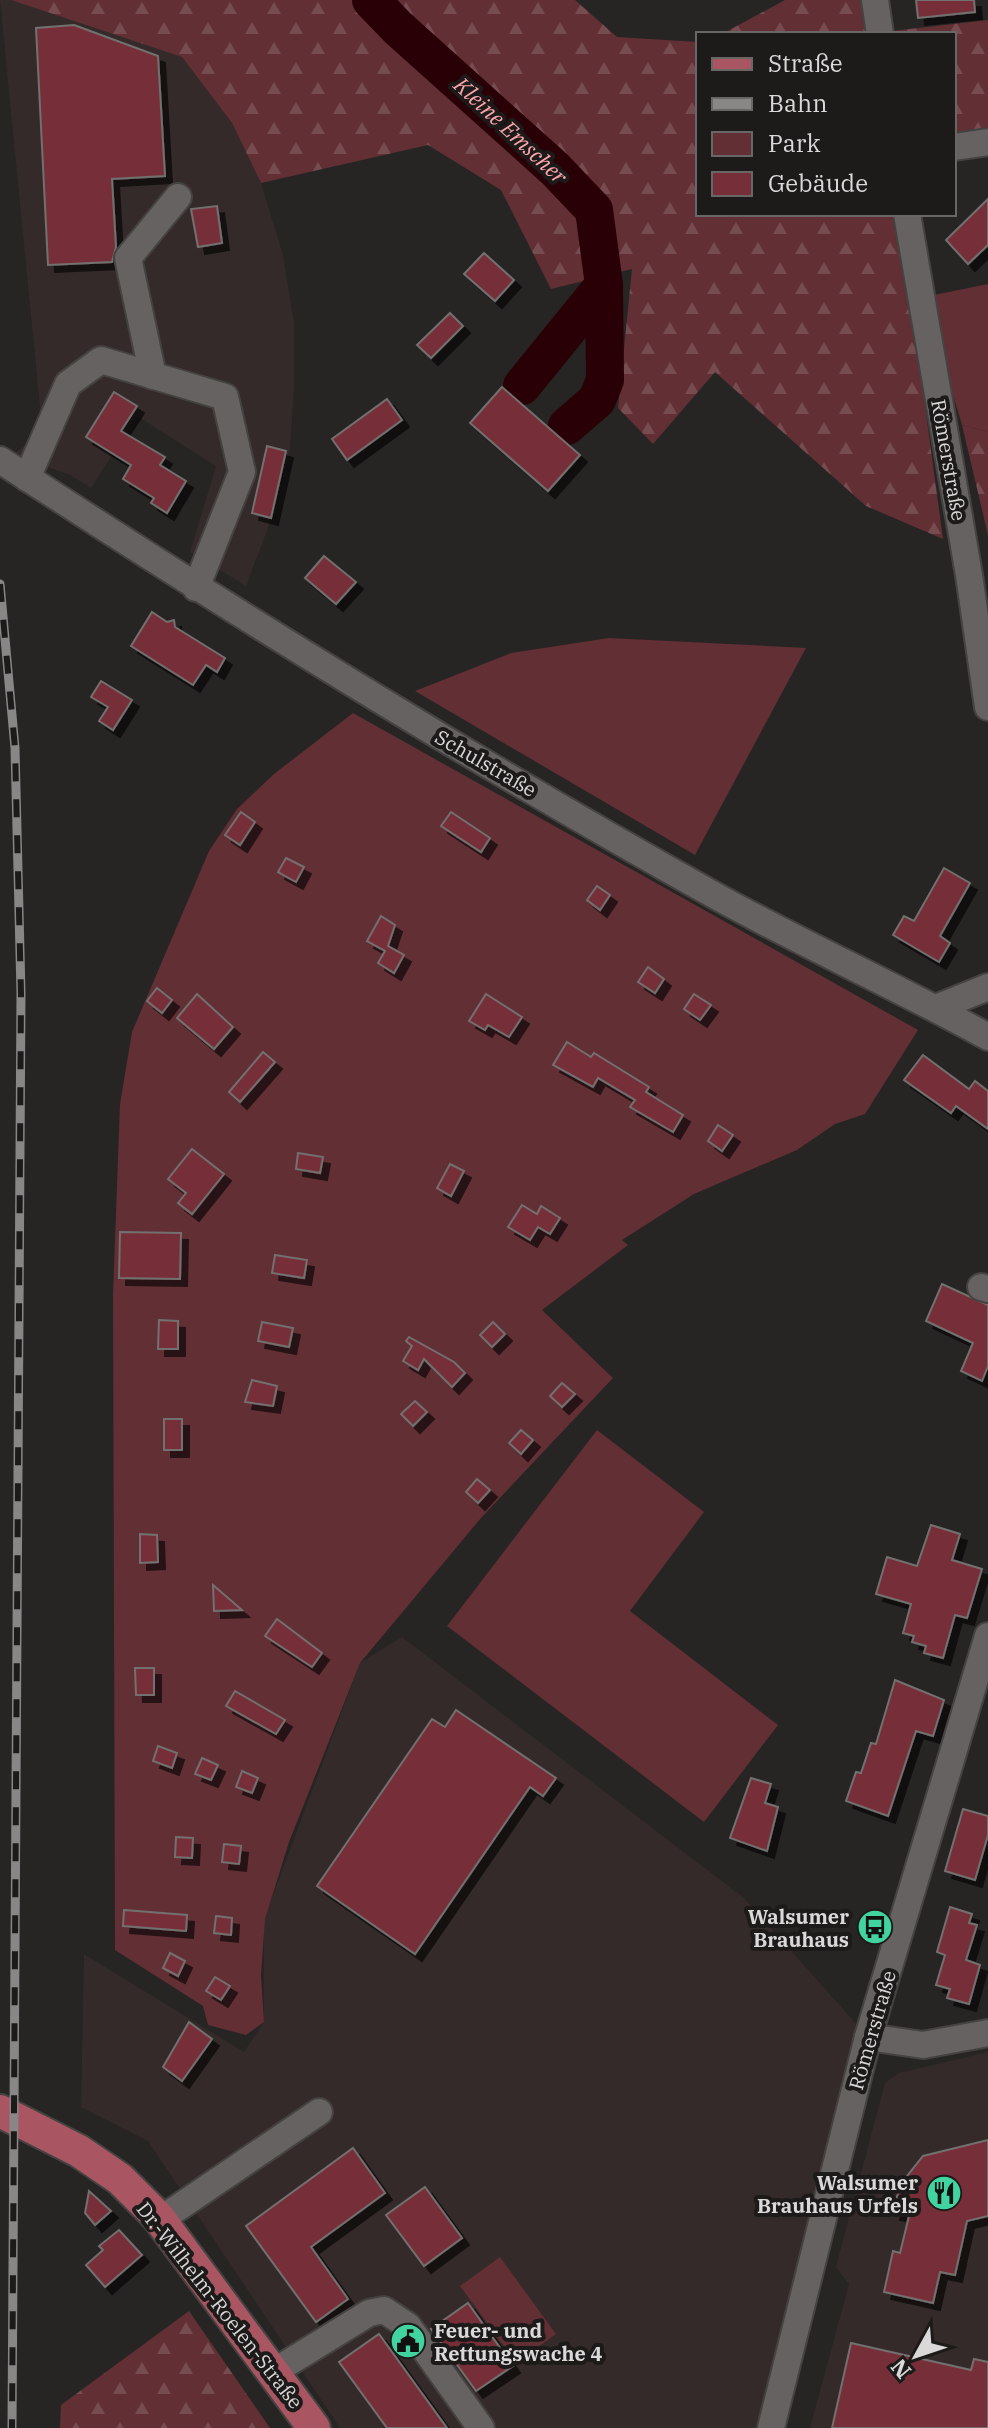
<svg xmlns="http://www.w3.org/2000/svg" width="988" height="2428" viewBox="0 0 988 2428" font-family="'IBM Plex Serif',serif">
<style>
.built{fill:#342a2a}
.green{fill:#612f34}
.forest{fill:url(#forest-firs)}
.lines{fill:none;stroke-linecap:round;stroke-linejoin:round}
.river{stroke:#290005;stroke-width:38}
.building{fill:#762f38;stroke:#736f6f;stroke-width:2;filter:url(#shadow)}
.minor-casing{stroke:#454242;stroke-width:30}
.major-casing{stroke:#454242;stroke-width:36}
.minor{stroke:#666262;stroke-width:26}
.major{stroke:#a95662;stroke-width:32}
.rail-casing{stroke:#888686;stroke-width:9}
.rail{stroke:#1d1a1a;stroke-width:6;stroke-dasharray:18;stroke-linecap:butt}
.labels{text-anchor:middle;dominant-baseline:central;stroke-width:8;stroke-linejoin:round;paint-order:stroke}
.street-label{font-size:20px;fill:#dad8d8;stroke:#1d1a1a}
.poi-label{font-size:20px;font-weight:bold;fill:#dad8d8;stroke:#1d1a1a;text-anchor:end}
.water-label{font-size:22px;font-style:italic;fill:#fda5ab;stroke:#1d1a1a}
</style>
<defs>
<pattern id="forest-firs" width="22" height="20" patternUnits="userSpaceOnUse" patternTransform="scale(2)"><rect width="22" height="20" fill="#612f34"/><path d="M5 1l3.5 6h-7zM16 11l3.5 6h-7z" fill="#774c51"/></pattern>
<filter id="shadow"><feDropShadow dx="7" dy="7" stdDeviation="0" flood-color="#0009"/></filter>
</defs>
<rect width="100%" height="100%" fill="#272424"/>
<g class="built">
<path d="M 0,0 L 11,0 L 182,57 L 232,123 L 261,183 L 283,255 L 294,322 L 294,388 L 290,449 L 267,531 L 246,586 L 190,552 L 216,466 L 137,416 L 91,488 L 70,475 L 13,455 L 35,437 L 41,417 Z"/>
<path d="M 402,1637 L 744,1898 L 868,2037 L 762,2428 L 340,2428 L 148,2141 L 81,2107 L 84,1954 L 244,2052 L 264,2022 L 264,1919 L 360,1663 Z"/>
<path d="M 988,2052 L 988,2428 L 810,2428 L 849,2284 L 836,2267 L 885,2083 L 899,2073 Z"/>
</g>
<g class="green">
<path d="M 988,284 L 988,432 L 962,425 L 924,297 Z"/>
<path d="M 609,638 L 806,648 L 695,855 L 415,691 L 511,653 Z"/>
<path d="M 353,713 L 918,1030 L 865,1114 L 835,1124 L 797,1150 L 694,1194 L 622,1240 L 628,1245 L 542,1310 L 613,1378 L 481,1518 L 360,1663 L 289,1842 L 265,1919 L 261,1975 L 264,2022 L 246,2035 L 208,2025 L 203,2006 L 115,1950 L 113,1295 L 120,1104 L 132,1032 L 209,851 L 237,809 L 274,774 Z"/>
<path d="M 597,1430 L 704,1512 L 630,1611 L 778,1725 L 704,1822 L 447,1626 Z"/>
<path d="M 500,2257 L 556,2334 L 516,2363 L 460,2286 Z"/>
</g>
<g class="forest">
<path d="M 11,0 L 575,0 L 617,37 L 698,42 L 698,214 L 899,214 L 943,539 L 866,506 L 715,372 L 653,444 L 618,408 L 632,269 L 551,289 L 501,190 L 428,145 L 261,183 L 232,123 L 182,57 Z"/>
<path d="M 785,0 L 867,0 L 872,34 L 722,34 Z"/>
<path d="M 988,20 L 988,129 L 954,133 L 954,34 L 892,31 Z"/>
<path d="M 962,425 L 988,432 L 988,535 Z"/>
<path d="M 189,2311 L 270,2428 L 60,2428 L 61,2405 Z"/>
</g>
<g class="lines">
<g class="river">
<path d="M 371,0 L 398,28 L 555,169 L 594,210 L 604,285 L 605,380 L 597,400 L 567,426"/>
<path d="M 522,386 L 604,285"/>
</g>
</g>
<g class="building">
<path d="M 916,0 L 974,0 L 975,12 L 918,18 Z"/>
<path d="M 74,25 L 158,56 L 165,176 L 112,179 L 116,247 L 112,262 L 48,265 L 36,28 Z"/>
<path d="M 988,199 L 988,245 L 968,264 L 946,240 Z"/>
<path d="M 217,206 L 222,243 L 198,247 L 191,209 Z"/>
<path d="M 484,253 L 514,280 L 495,301 L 464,274 Z"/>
<path d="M 450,313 L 463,326 L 431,358 L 417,345 Z"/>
<path d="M 502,387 L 580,455 L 548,491 L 470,423 Z"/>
<path d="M 114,392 L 137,406 L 121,431 L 165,457 L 160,465 L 186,481 L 167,513 L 151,503 L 154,498 L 123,479 L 131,465 L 86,437 Z"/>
<path d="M 387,399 L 402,420 L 347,460 L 332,439 Z"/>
<path d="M 267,446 L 286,451 L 271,518 L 252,513 Z"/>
<path d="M 324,556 L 356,582 L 336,604 L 305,578 Z"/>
<path d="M 152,612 L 167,622 L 174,620 L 175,627 L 225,658 L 217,672 L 206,665 L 193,685 L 131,646 Z"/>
<path d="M 101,681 L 132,700 L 113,730 L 99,721 L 108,707 L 91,697 Z"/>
<path d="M 241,812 L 255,822 L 240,845 L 225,835 Z"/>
<path d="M 451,812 L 490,838 L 481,852 L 441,826 Z"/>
<path d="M 286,858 L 304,867 L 296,882 L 278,872 Z"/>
<path d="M 944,868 L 970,883 L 940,936 L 950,943 L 939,962 L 893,935 L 904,916 L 914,921 Z"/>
<path d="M 597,886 L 610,895 L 600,910 L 587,900 Z"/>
<path d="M 381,916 L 395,925 L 388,946 L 404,955 L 394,973 L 378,963 L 385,951 L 367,941 Z"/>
<path d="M 648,967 L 664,979 L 655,993 L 638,982 Z"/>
<path d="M 157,988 L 172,1000 L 162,1013 L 147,1001 Z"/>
<path d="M 197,994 L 233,1027 L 214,1049 L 177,1018 Z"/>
<path d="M 486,994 L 522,1017 L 509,1037 L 488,1025 L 485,1030 L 469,1021 Z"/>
<path d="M 694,994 L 711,1005 L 700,1020 L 684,1009 Z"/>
<path d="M 567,1042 L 591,1057 L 594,1053 L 649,1087 L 646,1092 L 683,1115 L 673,1132 L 630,1107 L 635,1100 L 598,1078 L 593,1087 L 553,1065 Z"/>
<path d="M 263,1052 L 275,1062 L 240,1102 L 229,1092 Z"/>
<path d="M 923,1055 L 969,1089 L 975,1081 L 988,1091 L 988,1129 L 956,1106 L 951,1113 L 904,1080 Z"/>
<path d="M 718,1125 L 733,1135 L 722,1151 L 708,1141 Z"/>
<path d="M 192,1149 L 224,1174 L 192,1214 L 178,1203 L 186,1193 L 168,1179 Z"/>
<path d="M 298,1153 L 323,1157 L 320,1173 L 296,1169 Z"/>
<path d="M 450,1164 L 464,1171 L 451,1196 L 437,1188 Z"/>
<path d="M 522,1205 L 537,1214 L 541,1206 L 560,1218 L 550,1234 L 538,1227 L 530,1240 L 508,1227 Z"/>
<path d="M 120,1232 L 181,1233 L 180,1279 L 119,1278 Z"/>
<path d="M 275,1255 L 307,1260 L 304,1278 L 272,1273 Z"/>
<path d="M 942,1284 L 988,1305 L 988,1366 L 982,1381 L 961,1371 L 973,1343 L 926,1321 Z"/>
<path d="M 159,1320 L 178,1321 L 178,1349 L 158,1349 Z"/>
<path d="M 262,1322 L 293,1328 L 289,1347 L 258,1341 Z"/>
<path d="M 493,1322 L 505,1334 L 492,1347 L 480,1335 Z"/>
<path d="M 409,1337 L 454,1362 L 465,1373 L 452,1387 L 424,1359 L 418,1370 L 403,1361 L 412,1346 L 406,1341 Z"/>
<path d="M 252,1380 L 277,1386 L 273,1406 L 245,1402 Z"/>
<path d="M 562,1383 L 575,1394 L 562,1407 L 550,1396 Z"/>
<path d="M 415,1401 L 427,1412 L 413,1426 L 401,1414 Z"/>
<rect x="164" y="1419" width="18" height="31"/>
<path d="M 521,1430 L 533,1440 L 521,1454 L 509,1443 Z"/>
<path d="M 477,1479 L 490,1490 L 478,1503 L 466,1492 Z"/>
<path d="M 931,1525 L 960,1534 L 952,1560 L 982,1569 L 967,1618 L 955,1615 L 943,1658 L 924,1653 L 926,1646 L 912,1642 L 914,1636 L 903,1633 L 911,1604 L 876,1594 L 887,1557 L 917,1566 Z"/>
<path d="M 140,1534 L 157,1535 L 158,1562 L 140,1563 Z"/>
<path d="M 213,1585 L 242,1610 L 214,1611 Z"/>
<path d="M 277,1619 L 322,1653 L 312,1667 L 265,1636 Z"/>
<path d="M 135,1668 L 154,1668 L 154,1695 L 136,1695 Z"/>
<path d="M 895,1680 L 944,1700 L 933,1736 L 916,1731 L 888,1816 L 846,1801 L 856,1772 L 861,1773 L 871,1743 L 876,1744 Z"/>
<path d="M 235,1691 L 285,1720 L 276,1734 L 226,1706 Z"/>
<path d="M 456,1710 L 556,1778 L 543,1796 L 530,1787 L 415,1954 L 317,1886 L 432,1719 L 445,1727 Z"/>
<path d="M 158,1746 L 177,1753 L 172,1768 L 153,1761 Z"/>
<path d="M 202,1758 L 218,1765 L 211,1780 L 195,1774 Z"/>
<path d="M 242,1771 L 258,1778 L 252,1793 L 236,1787 Z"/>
<path d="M 751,1778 L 771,1784 L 765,1803 L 778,1807 L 767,1851 L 730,1838 Z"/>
<path d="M 963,1809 L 988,1816 L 988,1835 L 975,1880 L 945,1871 Z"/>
<path d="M 176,1837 L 193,1838 L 192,1858 L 175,1857 Z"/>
<path d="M 224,1844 L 241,1846 L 239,1864 L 222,1862 Z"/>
<path d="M 950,1907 L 972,1914 L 969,1923 L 977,1925 L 966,1960 L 980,1965 L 969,2004 L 947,1998 L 950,1989 L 936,1985 L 945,1955 L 937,1952 Z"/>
<path d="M 124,1910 L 187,1915 L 186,1931 L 123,1926 Z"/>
<path d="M 216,1916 L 232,1918 L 231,1935 L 214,1933 Z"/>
<path d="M 170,1953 L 185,1961 L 178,1976 L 163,1968 Z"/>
<path d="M 215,1977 L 230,1986 L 221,2000 L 206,1991 Z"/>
<path d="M 189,2022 L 212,2039 L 182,2081 L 163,2067 Z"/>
<path d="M 988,2140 L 988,2216 L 967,2221 L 955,2275 L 940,2272 L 933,2303 L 884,2292 L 893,2251 L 900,2253 L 909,2216 L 893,2213 L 900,2185 L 923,2156 Z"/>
<path d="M 353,2148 L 385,2193 L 311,2247 L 348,2299 L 316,2322 L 246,2226 Z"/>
<path d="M 425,2187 L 462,2238 L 424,2266 L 386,2215 Z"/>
<path d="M 89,2191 L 111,2211 L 95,2225 L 85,2213 Z"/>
<path d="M 119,2230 L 142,2255 L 105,2287 L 86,2265 L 103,2250 L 99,2246 Z"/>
<path d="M 468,2303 L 513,2366 L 476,2391 L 431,2329 Z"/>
<path d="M 379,2334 L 447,2428 L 387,2428 L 339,2362 Z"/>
<path d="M 851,2343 L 971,2370 L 974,2359 L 988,2362 L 988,2428 L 832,2428 Z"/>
</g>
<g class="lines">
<defs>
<g id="minor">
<path d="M 875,0 L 880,34"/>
<path d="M 954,147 L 988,142"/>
<path d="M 907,214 L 969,575 L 988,707"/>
<path d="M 153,376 L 128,258 L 178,197"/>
<path d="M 0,460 C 233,612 470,759 714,895 C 804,945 898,987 988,1037"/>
<path d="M 27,478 L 68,384 L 101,360 L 225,397 L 242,472 L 196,588"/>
<path d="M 936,1008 L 988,987"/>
<path d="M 981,1287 L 988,1289"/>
<path d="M 868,2037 L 923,2045 L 988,2033"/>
<path d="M 160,2220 L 319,2112"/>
<path d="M 275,2371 L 369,2313 L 384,2310 L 408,2326 L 481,2428"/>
<path d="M 771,2428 L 868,2037 L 988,1636"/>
</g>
<path id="major" d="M 0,2111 L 79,2151 L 120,2179 L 158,2217 L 314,2428"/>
</defs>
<use href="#minor" class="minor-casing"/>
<use href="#major" class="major-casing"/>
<use href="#minor" class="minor"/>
<use href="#major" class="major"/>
<defs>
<path id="rail" d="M 0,584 L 15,748 L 21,993 L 12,2428"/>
</defs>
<use href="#rail" class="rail-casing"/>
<use href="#rail" class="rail"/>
</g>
<defs>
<symbol id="bus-disc" viewBox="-11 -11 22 22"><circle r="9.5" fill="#42d4a0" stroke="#1d1a1a"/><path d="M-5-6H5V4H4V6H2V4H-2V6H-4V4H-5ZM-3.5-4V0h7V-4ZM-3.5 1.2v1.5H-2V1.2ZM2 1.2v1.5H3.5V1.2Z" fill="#111"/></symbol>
<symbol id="restaurant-disc" viewBox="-11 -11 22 22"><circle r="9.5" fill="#42d4a0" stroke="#1d1a1a"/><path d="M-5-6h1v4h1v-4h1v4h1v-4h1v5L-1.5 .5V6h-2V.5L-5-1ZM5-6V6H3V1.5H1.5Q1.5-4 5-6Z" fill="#111"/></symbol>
<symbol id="civic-disc" viewBox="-11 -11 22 22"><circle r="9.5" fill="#42d4a0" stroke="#1d1a1a"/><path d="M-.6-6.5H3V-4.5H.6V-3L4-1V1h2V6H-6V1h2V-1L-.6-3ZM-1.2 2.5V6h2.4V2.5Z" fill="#111"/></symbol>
</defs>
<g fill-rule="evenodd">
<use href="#bus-disc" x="855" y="1907" width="40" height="40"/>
<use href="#restaurant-disc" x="924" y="2173" width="40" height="40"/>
<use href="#civic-disc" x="388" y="2321" width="40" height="40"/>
</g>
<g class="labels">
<g class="street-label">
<text transform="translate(949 460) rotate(80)">Römerstraße</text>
<text transform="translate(486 763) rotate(30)">Schulstraße</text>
<text transform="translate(872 2030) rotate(-74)">Römerstraße</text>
<text transform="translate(220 2305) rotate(52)">Dr.-Wilhelm-Roelen-Straße</text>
</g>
<g class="poi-label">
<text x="849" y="1916">Walsumer<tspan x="849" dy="23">Brauhaus</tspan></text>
<text x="918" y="2182">Walsumer<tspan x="918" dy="23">Brauhaus Urfels</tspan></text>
<text x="434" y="2330" text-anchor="start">Feuer- und<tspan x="434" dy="23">Rettungswache 4</tspan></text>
</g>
<g class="water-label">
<text transform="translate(511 130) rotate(43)">Kleine Emscher</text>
</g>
</g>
<rect x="696" y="32" width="260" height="184" fill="#1d1a1a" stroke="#696666" stroke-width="2"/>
<rect x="712" y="58" width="40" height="12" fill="#a95662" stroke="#696666" stroke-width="2"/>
<text x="768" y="72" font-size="24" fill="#dad8d8">Straße</text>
<rect x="712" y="98" width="40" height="12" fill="#888686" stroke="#696666" stroke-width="2"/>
<text x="768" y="112" font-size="24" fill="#dad8d8">Bahn</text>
<rect x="712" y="132" width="40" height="24" fill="#612f34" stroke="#696666" stroke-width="2"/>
<text x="768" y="152" font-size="24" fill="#dad8d8">Park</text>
<rect x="712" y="172" width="40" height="24" fill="#762f38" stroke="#696666" stroke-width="2"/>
<text x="768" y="192" font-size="24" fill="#dad8d8">Gebäude</text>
<g transform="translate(916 2356) rotate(230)" stroke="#1d1a1a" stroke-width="6" paint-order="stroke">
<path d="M0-6L14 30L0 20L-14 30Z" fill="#dad8d8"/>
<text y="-12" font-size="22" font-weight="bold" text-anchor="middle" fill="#dad8d8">N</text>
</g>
</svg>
